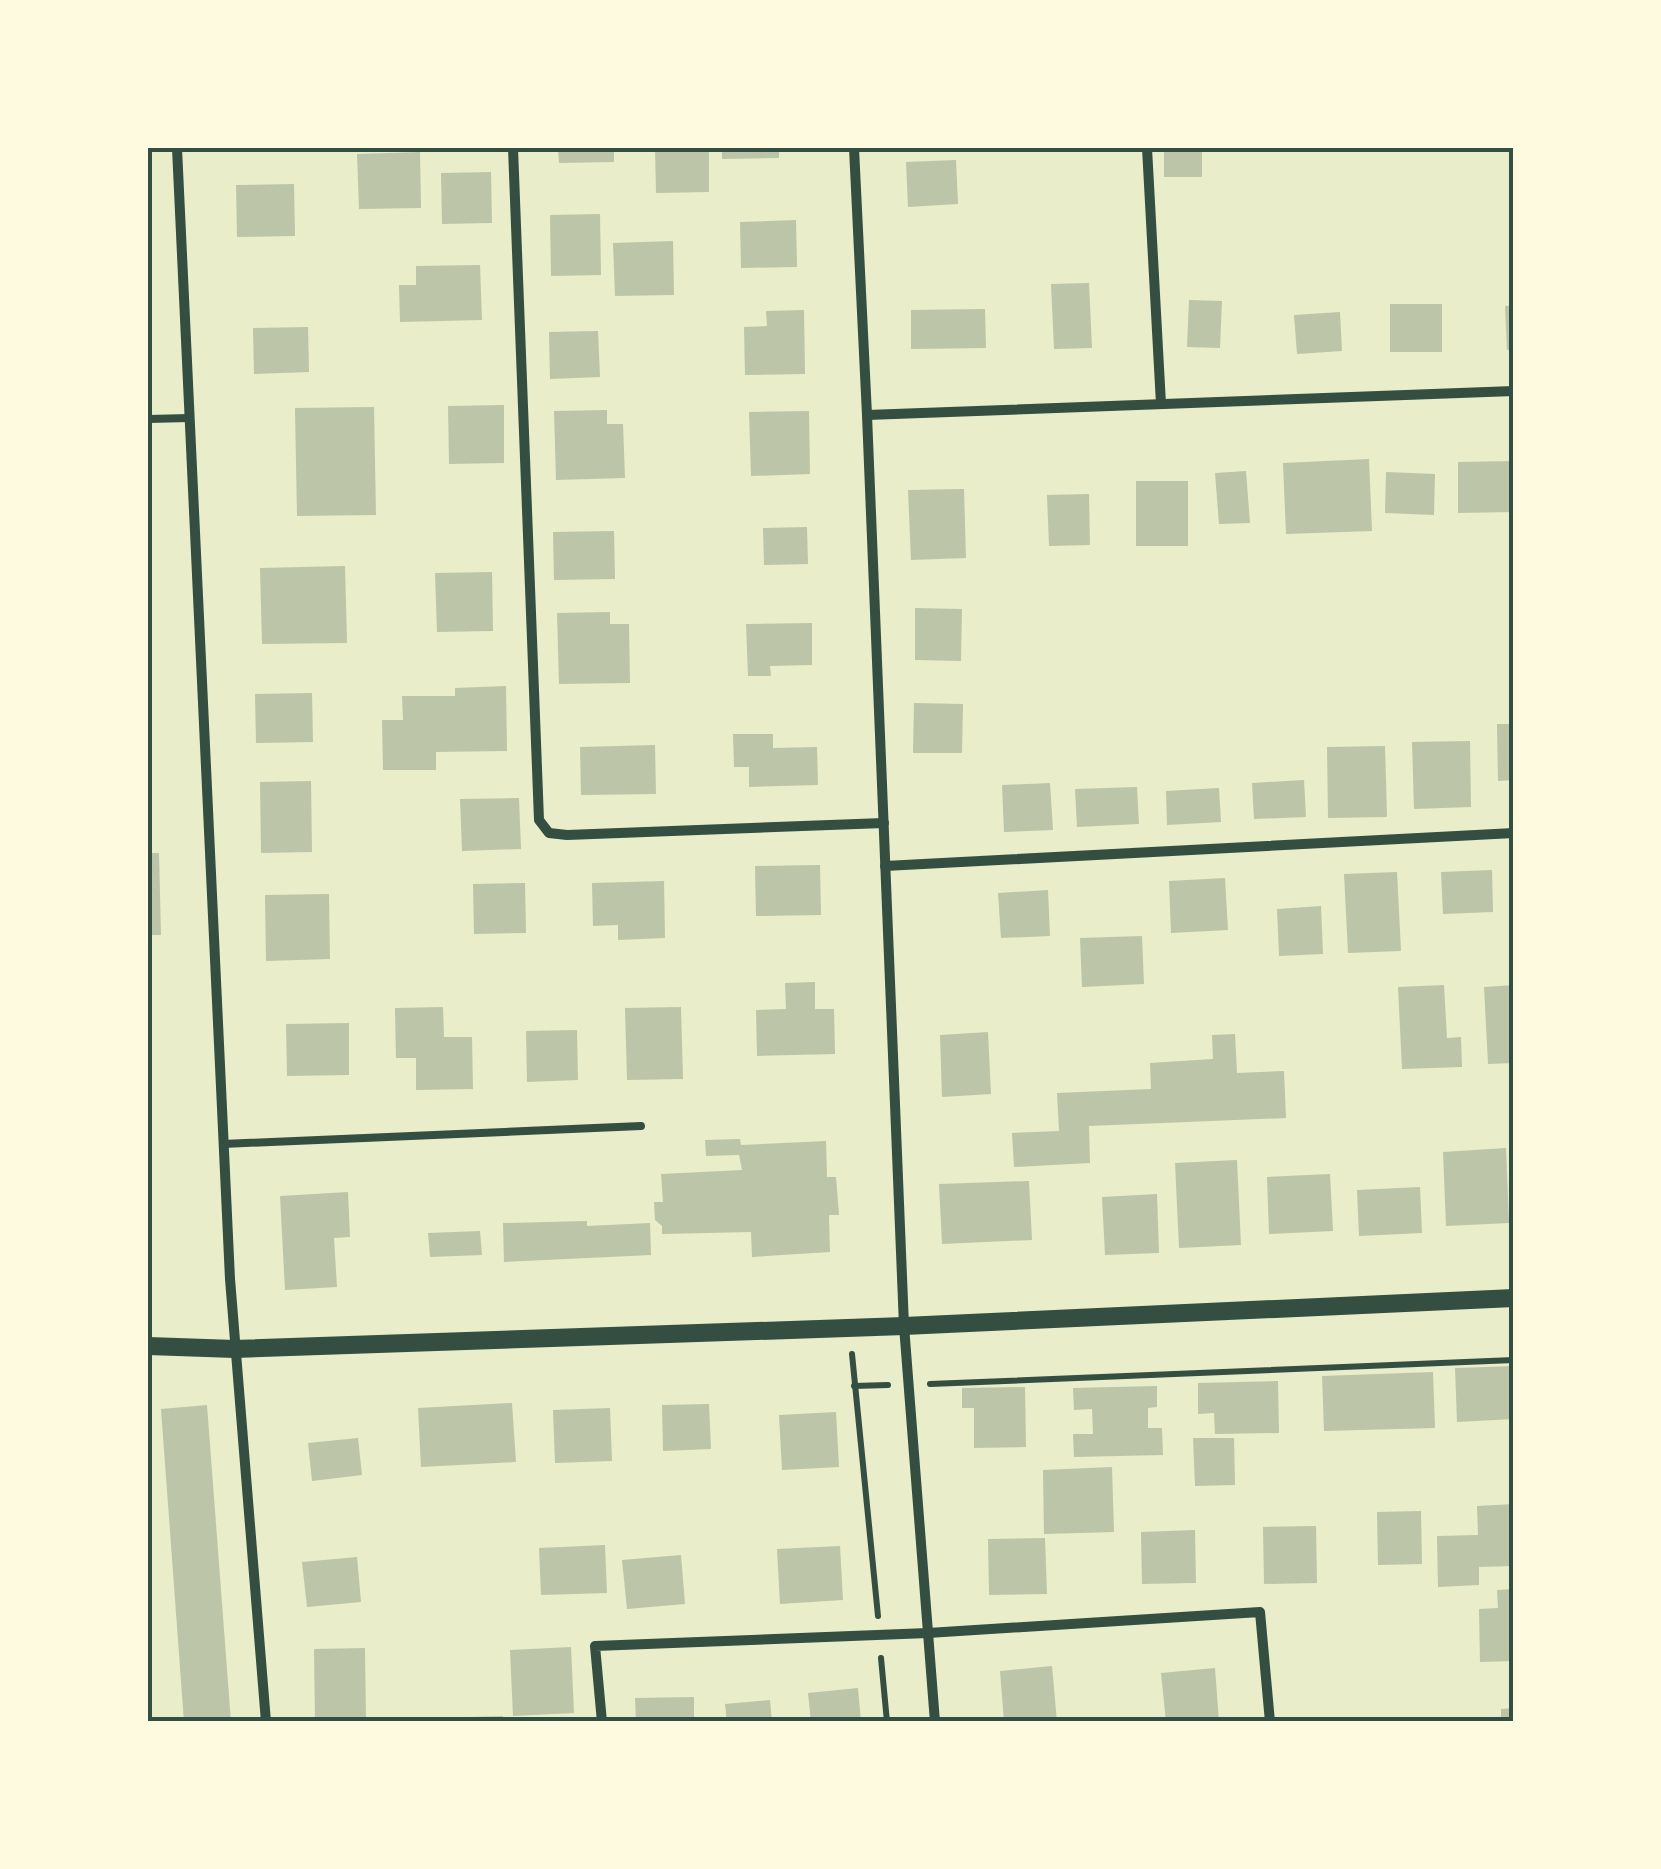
<svg xmlns="http://www.w3.org/2000/svg" width="1661" height="1869" viewBox="0 0 1661 1869" font-family="'Work Sans',sans-serif">
<style>
.building{fill:#bcc5a7}
.lines{fill:none;stroke-linecap:round;stroke-linejoin:round}
.path{stroke:#344e41;stroke-width:6}
.service{stroke:#344e41;stroke-width:8}
.minor{stroke:#344e41;stroke-width:10}
.tertiary{stroke:#344e41;stroke-width:18}
.neatline{fill:none;stroke:#344e41;stroke-width:4}
</style>
<rect width="100%" height="100%" fill="#e9edc9"/>
<g class="building">
<path d="M 558,148 L 614,148 L 614,162 L 559,163 Z"/>
<path d="M 655,148 L 709,148 L 709,192 L 656,193 Z"/>
<path d="M 722,148 L 779,148 L 779,158 L 722,159 Z"/>
<rect x="1164" y="148" width="38" height="29"/>
<path d="M 420,152 L 421,208 L 359,209 L 357,154 Z"/>
<path d="M 956,160 L 958,204 L 908,207 L 906,162 Z"/>
<path d="M 491,172 L 492,223 L 442,224 L 441,173 Z"/>
<path d="M 294,184 L 295,236 L 237,237 L 236,185 Z"/>
<path d="M 600,214 L 601,275 L 551,276 L 550,215 Z"/>
<path d="M 796,220 L 797,267 L 741,268 L 740,222 Z"/>
<path d="M 673,241 L 674,295 L 615,296 L 613,243 Z"/>
<path d="M 480,265 L 482,320 L 400,322 L 399,285 L 416,285 L 416,266 Z"/>
<path d="M 1089,283 L 1092,348 L 1054,349 L 1051,284 Z"/>
<path d="M 1189,300 L 1222,301 L 1220,348 L 1187,347 Z"/>
<rect x="1390" y="304" width="52" height="48"/>
<path d="M 1514,305 L 1514,349 L 1507,350 L 1505,306 Z"/>
<path d="M 985,309 L 986,348 L 911,349 L 911,310 Z"/>
<path d="M 804,310 L 805,374 L 745,375 L 744,327 L 767,326 L 766,311 Z"/>
<path d="M 1340,312 L 1342,351 L 1297,354 L 1294,315 Z"/>
<path d="M 308,327 L 309,372 L 254,374 L 253,328 Z"/>
<path d="M 598,331 L 600,377 L 550,379 L 549,332 Z"/>
<path d="M 504,405 L 504,463 L 449,464 L 448,406 Z"/>
<path d="M 374,407 L 376,515 L 297,516 L 295,408 Z"/>
<path d="M 607,410 L 607,424 L 623,424 L 625,478 L 556,480 L 554,411 Z"/>
<path d="M 809,411 L 810,474 L 751,476 L 749,412 Z"/>
<path d="M 1369,459 L 1372,531 L 1286,534 L 1283,463 Z"/>
<path d="M 1514,461 L 1514,512 L 1458,513 L 1458,462 Z"/>
<path d="M 1246,471 L 1250,523 L 1219,524 L 1215,473 Z"/>
<path d="M 1386,472 L 1435,474 L 1434,515 L 1385,513 Z"/>
<rect x="1136" y="481" width="52" height="65"/>
<path d="M 964,489 L 966,558 L 911,560 L 908,490 Z"/>
<path d="M 1089,494 L 1090,545 L 1049,546 L 1047,495 Z"/>
<path d="M 807,527 L 808,564 L 764,565 L 763,528 Z"/>
<path d="M 614,531 L 615,579 L 554,580 L 553,532 Z"/>
<path d="M 345,566 L 347,643 L 262,644 L 260,568 Z"/>
<path d="M 492,572 L 493,631 L 437,632 L 435,573 Z"/>
<path d="M 915,608 L 962,609 L 961,661 L 915,660 Z"/>
<path d="M 610,612 L 610,624 L 629,624 L 630,683 L 559,684 L 557,613 Z"/>
<path d="M 812,623 L 812,665 L 770,666 L 771,676 L 748,676 L 746,624 Z"/>
<path d="M 506,686 L 507,751 L 436,752 L 436,770 L 383,770 L 382,720 L 403,720 L 402,696 L 455,696 L 455,688 Z"/>
<path d="M 312,693 L 313,742 L 256,743 L 255,694 Z"/>
<path d="M 914,703 L 963,704 L 962,753 L 913,753 Z"/>
<path d="M 1497,724 L 1514,724 L 1514,780 L 1498,781 Z"/>
<path d="M 733,734 L 773,734 L 773,748 L 817,747 L 818,785 L 749,787 L 749,767 L 734,767 Z"/>
<path d="M 1470,741 L 1471,807 L 1414,809 L 1412,742 Z"/>
<path d="M 655,745 L 656,794 L 581,795 L 580,747 Z"/>
<path d="M 1385,746 L 1387,817 L 1328,818 L 1327,747 Z"/>
<path d="M 1304,780 L 1306,817 L 1254,819 L 1252,783 Z"/>
<path d="M 311,781 L 312,852 L 261,853 L 260,782 Z"/>
<path d="M 1050,783 L 1053,830 L 1004,832 L 1002,785 Z"/>
<path d="M 1137,787 L 1139,824 L 1077,827 L 1075,789 Z"/>
<path d="M 1219,788 L 1221,822 L 1167,825 L 1166,791 Z"/>
<path d="M 519,798 L 521,849 L 462,851 L 460,799 Z"/>
<path d="M 148,853 L 159,853 L 161,935 L 148,935 Z"/>
<path d="M 820,865 L 821,915 L 756,916 L 755,866 Z"/>
<path d="M 1492,870 L 1493,912 L 1443,914 L 1441,872 Z"/>
<path d="M 1397,872 L 1401,951 L 1348,953 L 1344,874 Z"/>
<path d="M 1225,878 L 1228,930 L 1171,933 L 1169,881 Z"/>
<path d="M 664,881 L 665,938 L 618,940 L 618,925 L 593,926 L 592,883 Z"/>
<path d="M 525,883 L 526,933 L 474,934 L 473,884 Z"/>
<path d="M 1048,890 L 1050,936 L 1001,938 L 998,893 Z"/>
<path d="M 329,894 L 330,959 L 266,961 L 265,895 Z"/>
<path d="M 1321,906 L 1323,954 L 1279,956 L 1277,909 Z"/>
<path d="M 1142,936 L 1144,984 L 1082,987 L 1080,938 Z"/>
<path d="M 815,982 L 815,1009 L 834,1009 L 835,1054 L 757,1056 L 756,1010 L 786,1009 L 785,983 Z"/>
<path d="M 1444,985 L 1447,1038 L 1461,1037 L 1462,1067 L 1402,1069 L 1398,987 Z"/>
<path d="M 1514,985 L 1514,1063 L 1488,1064 L 1484,987 Z"/>
<path d="M 443,1007 L 444,1037 L 472,1037 L 473,1089 L 416,1090 L 416,1058 L 396,1058 L 395,1008 Z"/>
<path d="M 681,1007 L 683,1079 L 627,1080 L 625,1008 Z"/>
<path d="M 349,1023 L 349,1075 L 287,1076 L 286,1024 Z"/>
<path d="M 577,1030 L 578,1080 L 527,1082 L 526,1031 Z"/>
<path d="M 988,1032 L 991,1094 L 942,1097 L 940,1035 Z"/>
<path d="M 1235,1034 L 1237,1073 L 1284,1071 L 1286,1118 L 1089,1126 L 1090,1163 L 1014,1167 L 1012,1133 L 1059,1131 L 1057,1093 L 1151,1089 L 1150,1063 L 1213,1059 L 1212,1035 Z"/>
<path d="M 740,1139 L 741,1145 L 826,1141 L 827,1177 L 836,1177 L 839,1215 L 829,1215 L 830,1252 L 752,1257 L 751,1232 L 662,1234 L 662,1226 L 655,1220 L 654,1202 L 663,1202 L 661,1174 L 742,1170 L 739,1155 L 706,1156 L 705,1140 Z"/>
<path d="M 1506,1148 L 1509,1223 L 1446,1226 L 1443,1152 Z"/>
<path d="M 1237,1160 L 1241,1245 L 1179,1248 L 1175,1163 Z"/>
<path d="M 1330,1174 L 1333,1231 L 1269,1234 L 1267,1177 Z"/>
<path d="M 1029,1181 L 1032,1240 L 942,1244 L 939,1184 Z"/>
<path d="M 1420,1187 L 1422,1233 L 1359,1236 L 1357,1190 Z"/>
<path d="M 348,1192 L 350,1237 L 334,1238 L 337,1287 L 285,1290 L 280,1196 Z"/>
<path d="M 1157,1194 L 1159,1253 L 1105,1255 L 1102,1197 Z"/>
<path d="M 587,1221 L 587,1226 L 650,1223 L 651,1255 L 504,1262 L 503,1223 Z"/>
<path d="M 480,1231 L 482,1255 L 430,1257 L 428,1233 Z"/>
<path d="M 1514,1366 L 1514,1419 L 1457,1422 L 1455,1368 Z"/>
<path d="M 1433,1372 L 1435,1428 L 1324,1431 L 1322,1376 Z"/>
<path d="M 1278,1381 L 1279,1433 L 1215,1434 L 1214,1413 L 1198,1414 L 1198,1383 Z"/>
<path d="M 1157,1386 L 1157,1407 L 1148,1408 L 1148,1428 L 1162,1428 L 1163,1455 L 1074,1457 L 1073,1434 L 1093,1434 L 1092,1409 L 1074,1410 L 1073,1388 Z"/>
<path d="M 1025,1387 L 1026,1447 L 974,1448 L 974,1408 L 962,1408 L 962,1388 Z"/>
<path d="M 512,1403 L 516,1462 L 421,1467 L 418,1408 Z"/>
<path d="M 709,1404 L 711,1449 L 663,1451 L 662,1405 Z"/>
<path d="M 207,1405 L 231,1722 L 184,1722 L 161,1409 Z"/>
<path d="M 610,1408 L 612,1461 L 555,1463 L 553,1410 Z"/>
<path d="M 836,1412 L 839,1467 L 782,1470 L 779,1415 Z"/>
<path d="M 358,1438 L 362,1475 L 312,1481 L 308,1443 Z"/>
<path d="M 1193,1438 L 1234,1438 L 1235,1485 L 1195,1486 Z"/>
<path d="M 1112,1467 L 1114,1532 L 1044,1534 L 1043,1470 Z"/>
<path d="M 1514,1504 L 1514,1566 L 1479,1567 L 1479,1585 L 1438,1587 L 1437,1536 L 1478,1535 L 1477,1506 Z"/>
<path d="M 1421,1511 L 1422,1564 L 1378,1565 L 1377,1512 Z"/>
<path d="M 1316,1526 L 1317,1583 L 1264,1584 L 1263,1527 Z"/>
<path d="M 1195,1530 L 1196,1583 L 1142,1584 L 1141,1532 Z"/>
<path d="M 1045,1538 L 1047,1594 L 989,1595 L 988,1539 Z"/>
<path d="M 605,1545 L 607,1593 L 541,1595 L 539,1548 Z"/>
<path d="M 840,1546 L 843,1600 L 780,1604 L 777,1549 Z"/>
<path d="M 681,1555 L 685,1604 L 627,1609 L 622,1560 Z"/>
<path d="M 357,1557 L 361,1602 L 307,1607 L 302,1562 Z"/>
<path d="M 1514,1589 L 1514,1661 L 1480,1662 L 1479,1609 L 1498,1608 L 1497,1590 Z"/>
<path d="M 571,1647 L 574,1713 L 513,1716 L 510,1650 Z"/>
<path d="M 365,1648 L 366,1722 L 315,1722 L 314,1649 Z"/>
<path d="M 1052,1666 L 1057,1722 L 1004,1722 L 1000,1671 Z"/>
<path d="M 1215,1668 L 1219,1722 L 1166,1722 L 1161,1673 Z"/>
<path d="M 858,1688 L 861,1722 L 811,1722 L 808,1693 Z"/>
<path d="M 694,1697 L 694,1722 L 636,1722 L 635,1698 Z"/>
<path d="M 770,1700 L 772,1722 L 727,1722 L 725,1704 Z"/>
<path d="M 1514,1708 L 1514,1722 L 1501,1722 L 1501,1709 Z"/>
<path d="M 503,1716 L 503,1722 L 434,1722 L 434,1718 Z"/>
</g>
<g class="lines">
<g class="path">
<path d="M 852,1354 L 878,1616"/>
<path d="M 930,1384 L 1514,1360"/>
<path d="M 854,1386 L 888,1385"/>
<path d="M 881,1658 L 887,1722"/>
</g>
<g class="service">
<path d="M 148,419 L 190,418"/>
<path d="M 223,1144 L 641,1126"/>
</g>
<g class="minor">
<path d="M 177,148 L 230,1279 L 266,1722"/>
<path d="M 513,148 L 539,820 L 549,833 L 567,835 L 884,823"/>
<path d="M 854,148 L 867,415 L 904,1326 L 935,1722"/>
<path d="M 1147,148 L 1161,404"/>
<path d="M 867,415 L 1514,391"/>
<path d="M 885,866 L 1514,833"/>
<path d="M 602,1722 L 595,1646 L 928,1633 L 1260,1612 L 1270,1722"/>
</g>
<path class="tertiary" d="M 148,1346 L 235,1349 L 904,1326 L 1514,1298"/>
</g>
<rect width="1661" height="1869" fill="none" stroke="#fefae0" stroke-width="300"/>
<rect x="150" y="150" width="1361" height="1569" class="neatline"/>
</svg>
